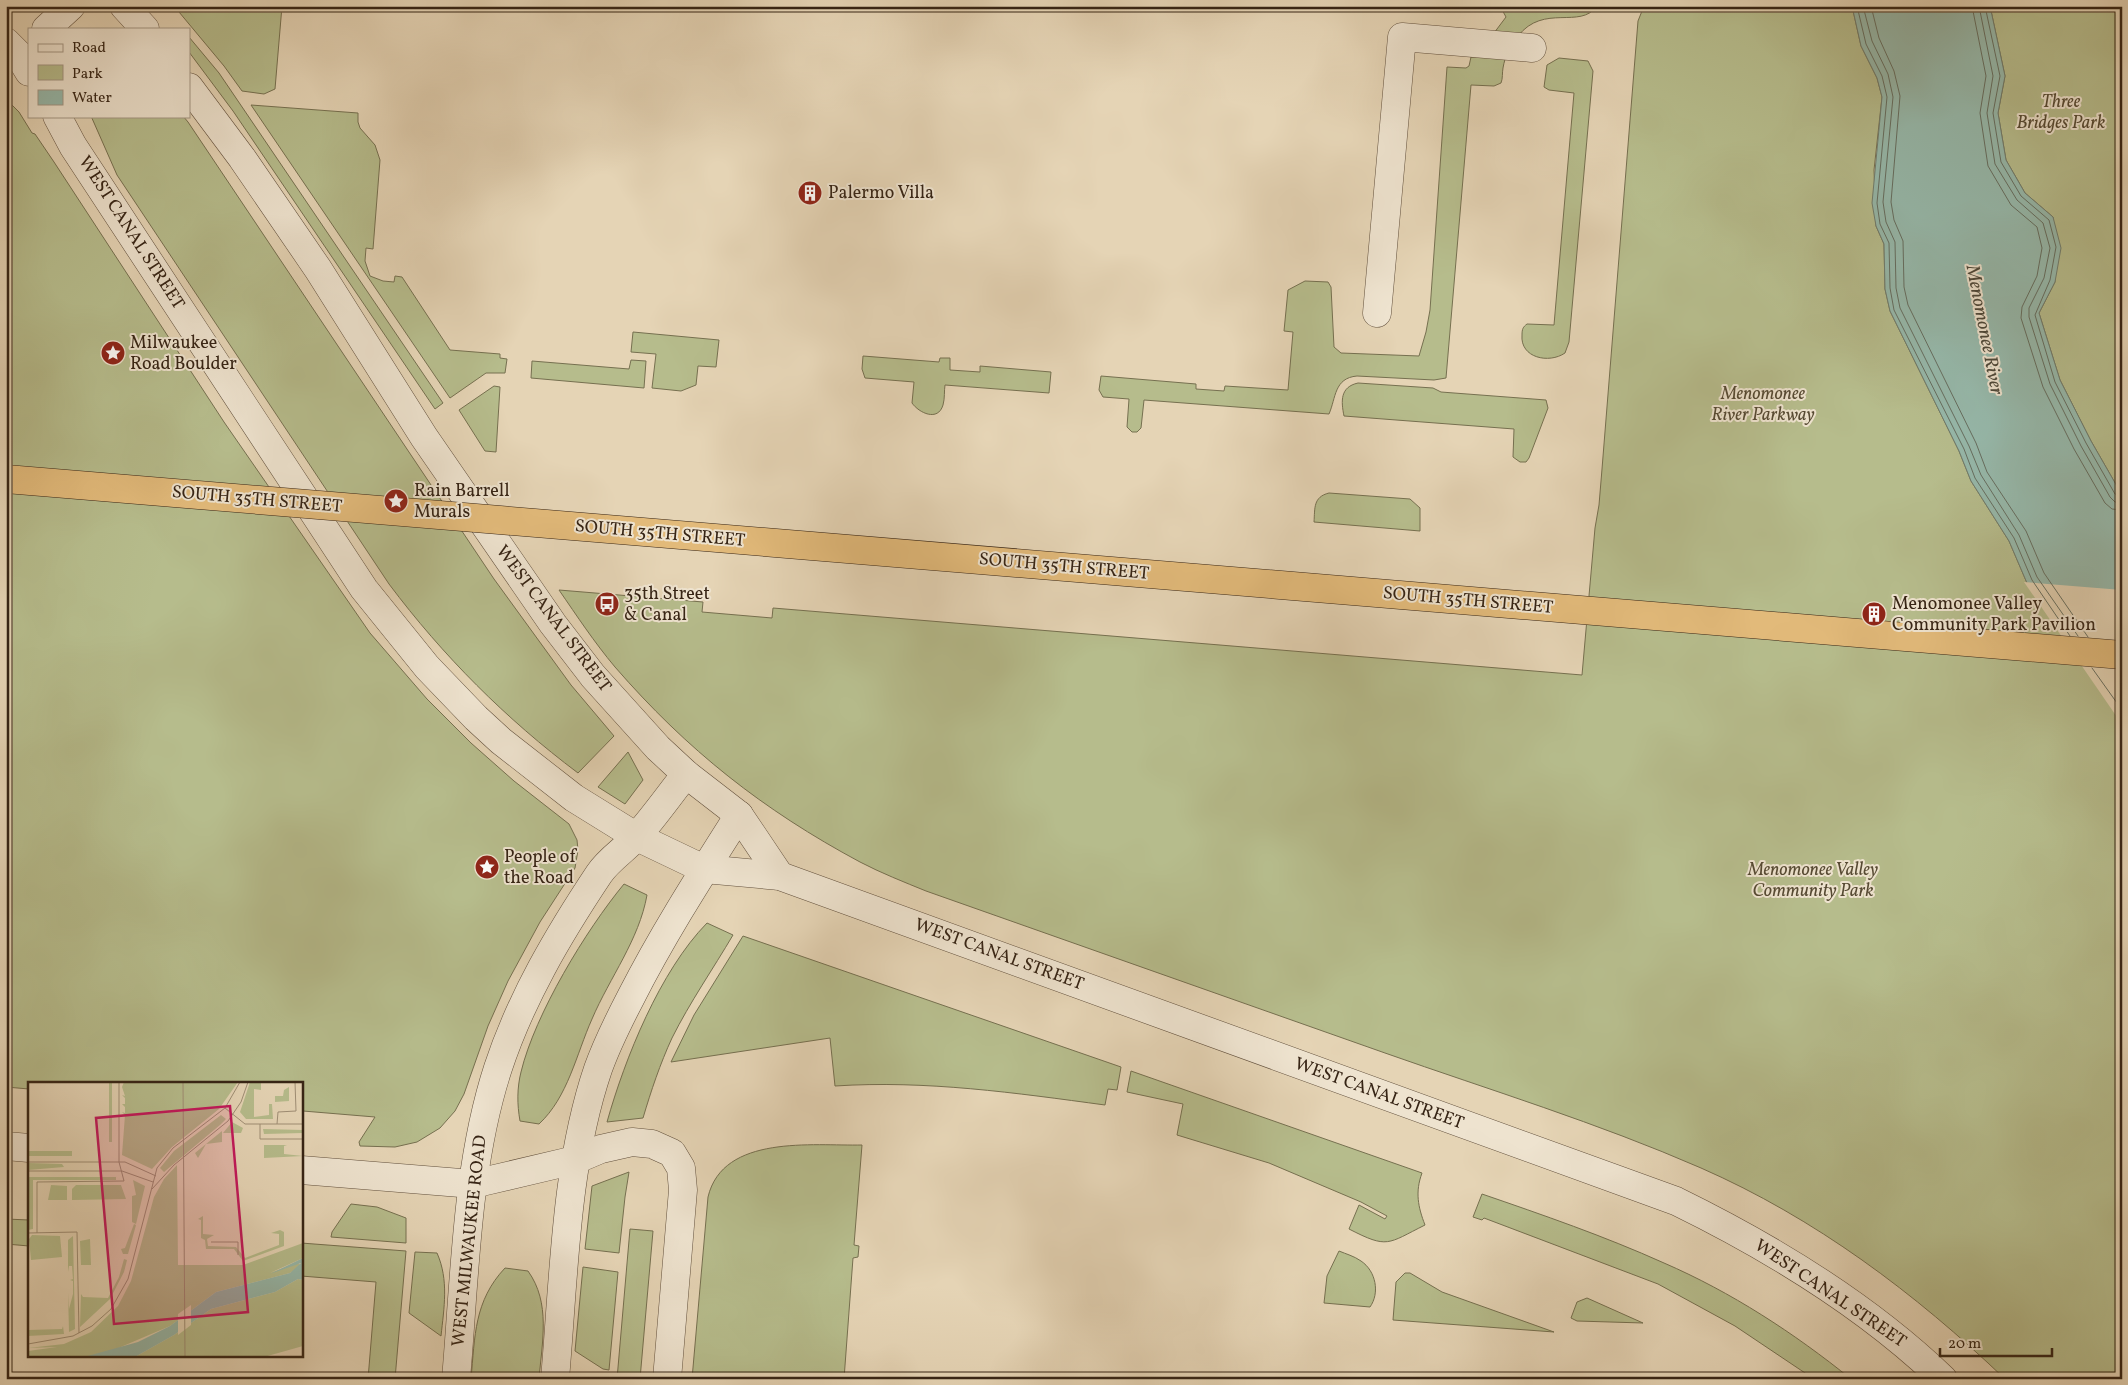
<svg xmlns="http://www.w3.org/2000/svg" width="2128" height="1385" viewBox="0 0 2128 1385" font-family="Vollkorn,serif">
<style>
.green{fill:#b6bc8c;stroke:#767050}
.water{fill:#96b8aa;stroke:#707d6e}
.pier{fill:#e5d4b5}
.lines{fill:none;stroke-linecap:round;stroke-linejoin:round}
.shore{stroke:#666e60;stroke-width:1}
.minor-casing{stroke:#62503d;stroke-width:29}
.minor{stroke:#eee3cf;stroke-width:28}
.major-bridge-casing{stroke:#362415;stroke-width:29;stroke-linecap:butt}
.major-bridge{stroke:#e2ba7a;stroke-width:28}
.labels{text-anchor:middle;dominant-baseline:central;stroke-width:4;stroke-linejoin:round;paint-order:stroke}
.park-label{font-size:18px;font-style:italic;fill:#564a33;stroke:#eee3cf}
.poi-label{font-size:18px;fill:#362415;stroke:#eee3cf;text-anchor:start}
.street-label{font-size:18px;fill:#362415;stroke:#eee3cf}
.water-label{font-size:19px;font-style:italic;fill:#4e493a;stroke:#eee3cf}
.inset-road{fill:none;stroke:#9f8e75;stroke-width:1}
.view{fill:#c2185b;fill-opacity:0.15;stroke:#c2185b;stroke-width:2.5}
.inset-edge{fill:none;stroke:#362415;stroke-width:2.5}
</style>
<rect width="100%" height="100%" fill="#e5d4b5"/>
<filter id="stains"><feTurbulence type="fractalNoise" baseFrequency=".004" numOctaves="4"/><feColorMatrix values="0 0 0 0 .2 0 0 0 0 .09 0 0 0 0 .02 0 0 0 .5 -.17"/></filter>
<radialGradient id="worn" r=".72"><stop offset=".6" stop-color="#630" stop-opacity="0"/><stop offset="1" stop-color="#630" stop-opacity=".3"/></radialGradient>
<g class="green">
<path d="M 174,6 L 282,6 L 275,89 L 264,94 L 242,91 L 224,66 Z"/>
<path d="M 1500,6 L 1597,6 C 1580,30 1544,3 1518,36 C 1510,45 1505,56 1503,68 C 1502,73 1503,78 1501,83 L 1494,86 L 1471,85 L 1446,378 L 1434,380 L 1357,376 C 1334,378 1336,398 1329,414 L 1144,400 L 1141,428 L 1137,432 L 1132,432 L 1127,427 L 1129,399 L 1103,397 L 1099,390 L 1101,376 L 1196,384 L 1196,389 L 1224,391 L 1225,386 L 1288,390 L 1293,332 L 1284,331 L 1288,290 L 1305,281 L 1328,282 L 1331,287 L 1334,347 L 1341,353 L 1419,356 L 1426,332 L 1430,310 L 1447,67 L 1466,68 L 1469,66 L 1471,57 L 1476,57 L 1506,17 Z"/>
<path d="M 1644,6 L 1852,6 L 1861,46 L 1877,78 L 1882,97 L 1874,170 L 1876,226 L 1884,244 L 1885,289 L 1890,311 L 1959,451 L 1971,481 L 2009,541 L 2027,583 L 2122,719 L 2122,1379 L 2005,1379 C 1915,1293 1815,1218 1701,1168 C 1598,1123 1490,1090 1385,1053 C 1232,999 1079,945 926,891 C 904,882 881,873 860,862 C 763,810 687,750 615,667 C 594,642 577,616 559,590 L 703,602 L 702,612 L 772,618 L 773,608 L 1582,675 L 1595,528 L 1599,505 L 1602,469 L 1638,21 Z"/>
<path d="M 1990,6 L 2122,6 L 2122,495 L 2091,441 L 2060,380 L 2039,313 L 2055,282 L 2053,217 L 2025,193 L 2006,160 L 1998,113 L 2005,76 Z"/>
<path d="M 189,37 L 219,73 L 443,403 L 435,409 L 233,111 L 189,52 Z"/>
<path d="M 1559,58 L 1588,61 L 1593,71 L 1569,342 L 1565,353 C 1549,364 1520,358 1522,335 C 1522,329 1523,327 1527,324 L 1554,325 L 1574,93 L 1549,90 L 1544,87 L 1547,65 Z"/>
<path d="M 6,99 L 19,112 L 32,133 L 35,134 L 54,162 L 224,422 L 370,633 L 427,699 L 471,743 L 514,781 L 569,824 L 577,840 L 578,850 L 575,868 L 540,922 L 508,981 L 488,1026 L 464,1094 L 455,1111 L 440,1128 L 417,1142 L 395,1147 L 360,1146 L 359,1142 L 375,1117 L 303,1111 L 301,1114 L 301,1084 L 29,1084 L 29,1089 L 6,1087 Z"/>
<path d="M 251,105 L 358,113 L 358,122 L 360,128 L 375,145 L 380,160 L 373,249 L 366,248 L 365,261 L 370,276 L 383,281 L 394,282 L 395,276 L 402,277 L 450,350 L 500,354 L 500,358 L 507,359 L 505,373 L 486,373 L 450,398 Z"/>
<path d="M 91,116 L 183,116 L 188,122 L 494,579 L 571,685 L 614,736 L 578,773 C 506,719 443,656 389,584 L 117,175 Z"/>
<path d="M 633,332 L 719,340 L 716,367 L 698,366 L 696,385 L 681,391 L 652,388 L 656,354 L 631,352 Z"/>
<path d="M 863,356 L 939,362 L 940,358 L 950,358 L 950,370 L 980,372 L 980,366 L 1051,372 L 1049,393 L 945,385 C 944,391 945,398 943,405 C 938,422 919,413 912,403 L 914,382 L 865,378 L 862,369 Z"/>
<path d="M 631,360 L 646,361 L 644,388 L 531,378 L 532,361 L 629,369 Z"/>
<path d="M 1358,383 L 1433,388 L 1441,392 L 1546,400 L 1548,408 L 1529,458 L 1526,462 L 1520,462 L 1513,457 L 1514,429 L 1344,416 C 1341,401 1340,387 1358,383 Z"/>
<path d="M 494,386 L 500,387 L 496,452 L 485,451 L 459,410 Z"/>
<path d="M 1329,493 L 1410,499 L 1420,508 L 1420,531 L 1314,522 C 1315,508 1313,497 1329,493 Z"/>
<path d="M 628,752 L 643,780 L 625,804 L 598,787 Z"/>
<path d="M 624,884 L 647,895 C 639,940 610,977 592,1019 C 576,1055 568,1097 539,1124 L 520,1121 C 517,1104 517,1088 521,1072 C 535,1014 586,930 624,884 Z"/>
<path d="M 707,923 L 733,935 C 713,969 690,1002 672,1038 C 660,1064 651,1091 643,1118 L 607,1122 C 625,1058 660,971 707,923 Z"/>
<path d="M 743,936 L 1121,1067 L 1117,1090 L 1108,1089 L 1105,1105 C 1016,1093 926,1080 835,1086 L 830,1038 L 671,1062 L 694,1015 Z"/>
<path d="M 1131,1071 L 1422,1173 C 1415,1192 1418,1207 1425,1225 C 1387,1244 1388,1249 1349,1229 L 1359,1205 L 1385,1219 L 1387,1216 L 1361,1202 L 1269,1163 L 1177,1135 L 1183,1104 L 1127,1092 Z"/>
<path d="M 862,1145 L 854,1245 L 859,1246 L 858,1257 L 853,1258 L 844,1379 L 692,1379 L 708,1197 C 723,1134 813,1146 862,1145 Z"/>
<path d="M 629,1172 L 625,1197 L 619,1253 L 585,1249 L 592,1186 Z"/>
<path d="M 1482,1194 C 1543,1215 1604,1236 1664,1263 C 1731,1292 1794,1333 1851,1379 L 1814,1379 L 1735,1326 L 1658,1284 L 1484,1218 L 1482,1220 L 1473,1217 Z"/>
<path d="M 351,1204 L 377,1207 L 406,1218 L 406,1243 L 331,1237 L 332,1232 Z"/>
<path d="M 6,1219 L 29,1220 L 29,1246 L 6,1244 Z"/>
<path d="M 630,1229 L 653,1231 L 640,1379 L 617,1379 Z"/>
<path d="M 301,1243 L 406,1251 L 395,1379 L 368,1379 L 376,1282 L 301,1276 Z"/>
<path d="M 1339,1251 C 1346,1254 1354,1256 1361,1261 C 1376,1271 1380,1293 1370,1307 L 1324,1303 L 1327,1276 Z"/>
<path d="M 415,1252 L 437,1253 C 449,1280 444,1308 441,1336 L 409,1313 Z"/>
<path d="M 583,1267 L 618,1272 L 609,1370 L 603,1369 L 575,1351 Z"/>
<path d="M 505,1268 L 528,1271 C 551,1303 542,1342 539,1379 L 471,1379 C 475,1336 474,1301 505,1268 Z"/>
<path d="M 1405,1273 L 1410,1273 L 1442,1292 L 1554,1332 L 1393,1320 L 1396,1282 Z"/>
<path d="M 1587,1298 L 1643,1323 L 1577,1321 L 1571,1318 L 1577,1302 Z"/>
</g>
<path class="water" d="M 1852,6 L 1990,6 L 2005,76 L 1998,113 L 2006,160 L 2025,193 L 2053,217 L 2061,248 L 2055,282 L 2039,313 L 2060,380 L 2091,441 L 2122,495 L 2122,719 L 2027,583 L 2009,541 L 1971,481 L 1959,451 L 1890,311 L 1885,289 L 1884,244 L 1876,226 L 1872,203 L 1882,97 L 1877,78 L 1861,46 Z"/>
<path class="pier" d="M 2024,582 L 2122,590 L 2122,720 L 2119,720 Z"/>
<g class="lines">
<g class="shore">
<path d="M 1857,6 L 1866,44 L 1882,76 L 1887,97 L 1877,203 L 1880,224 L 1889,243 L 1890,288 L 1894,310 L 1964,449 L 1975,478 L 2014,538 L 2032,580 L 2070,636"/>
<path d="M 1863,6 L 1872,41 L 1888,74 L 1893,97 L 1883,202 L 1886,222 L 1895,242 L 1896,288 L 1900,308 L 1969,446 L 1981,475 L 2019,535 L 2037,577 L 2078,636"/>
<path d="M 1871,6 L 1879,38 L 1894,71 L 1900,96 L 1891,202 L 1894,220 L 1903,241 L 1904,287 L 1908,305 L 1976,443 L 1987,472 L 2026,531 L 2044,573 L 2088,637"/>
<path d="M 1972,6 L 1986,76 L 1980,113 L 1988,166 L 2011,205 L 2037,227 L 2042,248 L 2037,276 L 2022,307 L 2021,318 L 2043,387 L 2074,449 L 2105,503 L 2112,509 L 2122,510"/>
<path d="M 1979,6 L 1993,76 L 1987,113 L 1995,164 L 2017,200 L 2043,223 L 2050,248 L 2044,278 L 2029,308 L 2029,317 L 2050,384 L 2081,446 L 2110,497 L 2115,502 L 2122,503"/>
<path d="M 1985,6 L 2000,76 L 1993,113 L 2001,162 L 2021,196 L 2049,220 L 2056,247 L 2050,280 L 2035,315 L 2055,382 L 2086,443 L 2115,494 L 2122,497"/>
<path d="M 2092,668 L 2122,710"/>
</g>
<defs>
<g id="minor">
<path d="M 124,6 L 145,29"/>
<path d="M 46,29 L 71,6"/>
<path d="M 6,42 L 18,54 L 29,72"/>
<path d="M 189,87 L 242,158 L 318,269 L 424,437 L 553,624 L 593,676 L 658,748 L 686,774 L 739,815 L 780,876"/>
<path d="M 57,116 L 73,146 L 364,589 L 427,667 L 476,718 L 501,741 L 574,798 L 637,837 L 704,869 L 780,876 L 1676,1201 C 1772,1248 1866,1305 1943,1379"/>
<path d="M 1377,313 L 1402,37 L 1532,48"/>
<path d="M 6,1146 L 29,1148"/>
<path d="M 301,1170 L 473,1184 L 575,1160 L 601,1149 L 632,1142 L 652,1144 L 672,1153 L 681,1168 L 683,1190 L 667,1379"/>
<path d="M 456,1379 C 465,1277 466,1166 498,1068 C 521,998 559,934 599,874 C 609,859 626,849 637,836 C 654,817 670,794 686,774"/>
<path d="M 555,1379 C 564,1277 565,1166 598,1069 C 607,1044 619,1020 631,997 C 663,934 701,875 739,815"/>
</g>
</defs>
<use href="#minor" class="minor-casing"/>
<use href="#minor" class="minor"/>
<defs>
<path id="major-bridge" d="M 6,479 L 2122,655"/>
</defs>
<use href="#major-bridge" class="major-bridge-casing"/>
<use href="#major-bridge" class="major-bridge"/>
</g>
<defs>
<symbol id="building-disc" viewBox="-11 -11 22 22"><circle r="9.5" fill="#8f2418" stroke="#eee3cf"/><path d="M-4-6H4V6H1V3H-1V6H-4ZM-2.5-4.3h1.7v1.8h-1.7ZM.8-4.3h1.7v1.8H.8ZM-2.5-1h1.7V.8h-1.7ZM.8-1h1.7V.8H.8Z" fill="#fff"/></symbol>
<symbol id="sight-disc" viewBox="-11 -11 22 22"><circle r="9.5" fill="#8f2418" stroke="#eee3cf"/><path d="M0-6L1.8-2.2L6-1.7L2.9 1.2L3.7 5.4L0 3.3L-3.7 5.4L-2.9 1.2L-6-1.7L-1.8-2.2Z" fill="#fff"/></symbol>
<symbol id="bus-disc" viewBox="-11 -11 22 22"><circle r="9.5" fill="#8f2418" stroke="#eee3cf"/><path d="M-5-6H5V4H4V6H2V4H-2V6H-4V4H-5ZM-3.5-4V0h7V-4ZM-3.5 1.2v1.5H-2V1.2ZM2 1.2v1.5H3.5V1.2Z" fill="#fff"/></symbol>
</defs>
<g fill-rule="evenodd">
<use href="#building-disc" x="796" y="179" width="28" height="28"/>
<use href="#sight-disc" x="99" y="339" width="28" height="28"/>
<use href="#sight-disc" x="382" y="487" width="28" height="28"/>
<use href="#bus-disc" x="593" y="590" width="28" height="28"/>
<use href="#building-disc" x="1860" y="600" width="28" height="28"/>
<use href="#sight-disc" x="473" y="853" width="28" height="28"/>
</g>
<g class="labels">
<g class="park-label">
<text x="2061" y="102">Three<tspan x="2061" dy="21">Bridges Park</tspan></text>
<text x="1763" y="394">Menomonee<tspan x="1763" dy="21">River Parkway</tspan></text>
<text x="1813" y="870">Menomonee Valley<tspan x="1813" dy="21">Community Park</tspan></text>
</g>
<g class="poi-label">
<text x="828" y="193">Palermo Villa</text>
<text x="130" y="343">Milwaukee<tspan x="130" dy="21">Road Boulder</tspan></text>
<text x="414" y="491">Rain Barrell<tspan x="414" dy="21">Murals</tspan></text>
<text x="624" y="594">35th Street<tspan x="624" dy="21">&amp; Canal</tspan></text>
<text x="1892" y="604">Menomonee Valley<tspan x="1892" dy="21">Community Park Pavilion</tspan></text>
<text x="504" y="857">People of<tspan x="504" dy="21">the Road</tspan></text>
</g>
<g class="street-label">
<text transform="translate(131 233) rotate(57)">WEST CANAL STREET</text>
<text transform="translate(257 500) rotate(5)">SOUTH 35TH STREET</text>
<text transform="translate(660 534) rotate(5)">SOUTH 35TH STREET</text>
<text transform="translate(1064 567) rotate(5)">SOUTH 35TH STREET</text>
<text transform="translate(1468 601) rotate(5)">SOUTH 35TH STREET</text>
<text transform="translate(553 619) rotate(53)">WEST CANAL STREET</text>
<text transform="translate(999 955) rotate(20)">WEST CANAL STREET</text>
<text transform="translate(1379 1094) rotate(20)">WEST CANAL STREET</text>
<text transform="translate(470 1241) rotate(-84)">WEST MILWAUKEE ROAD</text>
<text transform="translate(1830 1294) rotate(34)">WEST CANAL STREET</text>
</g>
<g class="water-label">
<text transform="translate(1984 330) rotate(79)">Menomonee River</text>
</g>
</g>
<g transform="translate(28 1082)">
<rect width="275" height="275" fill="#e5d4b5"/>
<path d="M 81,0 L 84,0 L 84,60 L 81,60 ZM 96,0 L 210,0 L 191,27 L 144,65 L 124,87 L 94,73 L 97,33 L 94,30 L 97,31 L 97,25 L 94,22 L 97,22 L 97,16 L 94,13 L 97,14 L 94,5 ZM 222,0 L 233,0 L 233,8 L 226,7 L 226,35 L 241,33 L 241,22 L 244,22 L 245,37 L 218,37 L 212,30 ZM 261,5 L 261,19 L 247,20 L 247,14 L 255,14 L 256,8 ZM 193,33 L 198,37 L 192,43 L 136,90 L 132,86 L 146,69 ZM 204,40 L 215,46 L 213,51 L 195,51 ZM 235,47 L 275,48 L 275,51 L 236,52 ZM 194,49 L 194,60 L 178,62 L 170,76 L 167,71 ZM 236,63 L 259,63 L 256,64 L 256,72 L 275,74 L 236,76 ZM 0,69 L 44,69 L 44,74 L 0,74 ZM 0,81 L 34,82 L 36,85 L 0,88 ZM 149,83 L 150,183 L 215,183 L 275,161 L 275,176 L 242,191 L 269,181 L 273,183 L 262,191 L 188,210 L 142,244 L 81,270 L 65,274 L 0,275 L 0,269 L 29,265 L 0,266 L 36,262 L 63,250 L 90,224 L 103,199 L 126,115 L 136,97 ZM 0,95 L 88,95 L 88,98 L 5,98 L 5,147 L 0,148 ZM 105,98 L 117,104 L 108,142 L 104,140 L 104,114 L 108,113 ZM 23,103 L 39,104 L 39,118 L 20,118 ZM 48,103 L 93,103 L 98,117 L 44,118 L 44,107 ZM 175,134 L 175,152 L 186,153 L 179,157 L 180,164 L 208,165 L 217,176 L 251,163 L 251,152 L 243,151 L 252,148 L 256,150 L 256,164 L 215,179 L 206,167 L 178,167 L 177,158 L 173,156 L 173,138 L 170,137 ZM 106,142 L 108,143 L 100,172 L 95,172 L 93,167 L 97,166 ZM 4,153 L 32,154 L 34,175 L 3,178 L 1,157 ZM 45,154 L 47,247 L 41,250 L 40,210 L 41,227 L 45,212 L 45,199 L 42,198 L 45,197 L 44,184 L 41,184 L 40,190 L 40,158 ZM 62,157 L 63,183 L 53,183 L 52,159 ZM 96,177 L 99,178 L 96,190 L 82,217 L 52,245 L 53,212 L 55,215 L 80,216 L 91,195 ZM 270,197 L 275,198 L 275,264 L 236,275 L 107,275 L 146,253 L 183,227 L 247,210 ZM 35,244 L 36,252 L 0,254 L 0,248 L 34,247 Z" fill="#b6bc8c"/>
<path d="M 275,176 L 275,198 L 270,197 L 247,210 L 183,227 L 146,253 L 107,275 L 56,275 L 110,260 L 142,244 L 188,210 L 262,191 L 273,181 L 242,192 Z" fill="#96b8aa"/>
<path d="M 163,223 L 163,243 L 150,253 L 150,232 Z" fill="#e5d4b5"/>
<path class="inset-road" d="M 155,0 L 157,275M 197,26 L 217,42 L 275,42M 232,42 L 232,57 L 275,57M 249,42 L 250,30 L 268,29 L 267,0M 0,80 L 97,80 L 128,94M 0,89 L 94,89 L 125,100M 0,89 L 0,151M 124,107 L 146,83 L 200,39 L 213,20 L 220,0M 0,151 L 49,150 L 51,251M 9,151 L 9,100 L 96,99 L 91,80 L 91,0M 183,160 L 210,160 L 210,173M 0,262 L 45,254 L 64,244 L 83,227 L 100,197 L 129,86 L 145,66 L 197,26 L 212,0"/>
<path class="view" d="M 202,24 L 220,230 L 86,242 L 68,36 Z"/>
<rect width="275" height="275" class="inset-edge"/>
</g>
<rect width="2128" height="1385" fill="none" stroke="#e5d4b5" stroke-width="25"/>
<rect x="8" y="8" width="2113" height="1370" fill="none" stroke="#362415" stroke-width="2.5"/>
<rect x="12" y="12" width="2103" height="1360" fill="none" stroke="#362415"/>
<rect x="28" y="28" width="162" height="90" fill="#eee3cf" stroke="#a49785"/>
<rect x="38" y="44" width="25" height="8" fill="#eee3cf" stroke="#a49785"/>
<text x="72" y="52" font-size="15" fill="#362415">Road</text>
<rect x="38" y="65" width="25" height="15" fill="#b6bc8c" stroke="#a49785"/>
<text x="72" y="78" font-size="15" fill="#362415">Park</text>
<rect x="38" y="90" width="25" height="15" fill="#96b8aa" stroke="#a49785"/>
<text x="72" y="102" font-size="15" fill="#362415">Water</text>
<path d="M1940 1348v8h112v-8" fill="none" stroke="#362415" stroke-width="2.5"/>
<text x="1948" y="1348" font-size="15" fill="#362415" stroke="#eee3cf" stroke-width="4" paint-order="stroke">20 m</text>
<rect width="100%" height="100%" filter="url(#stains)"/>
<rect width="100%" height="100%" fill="url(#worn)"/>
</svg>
